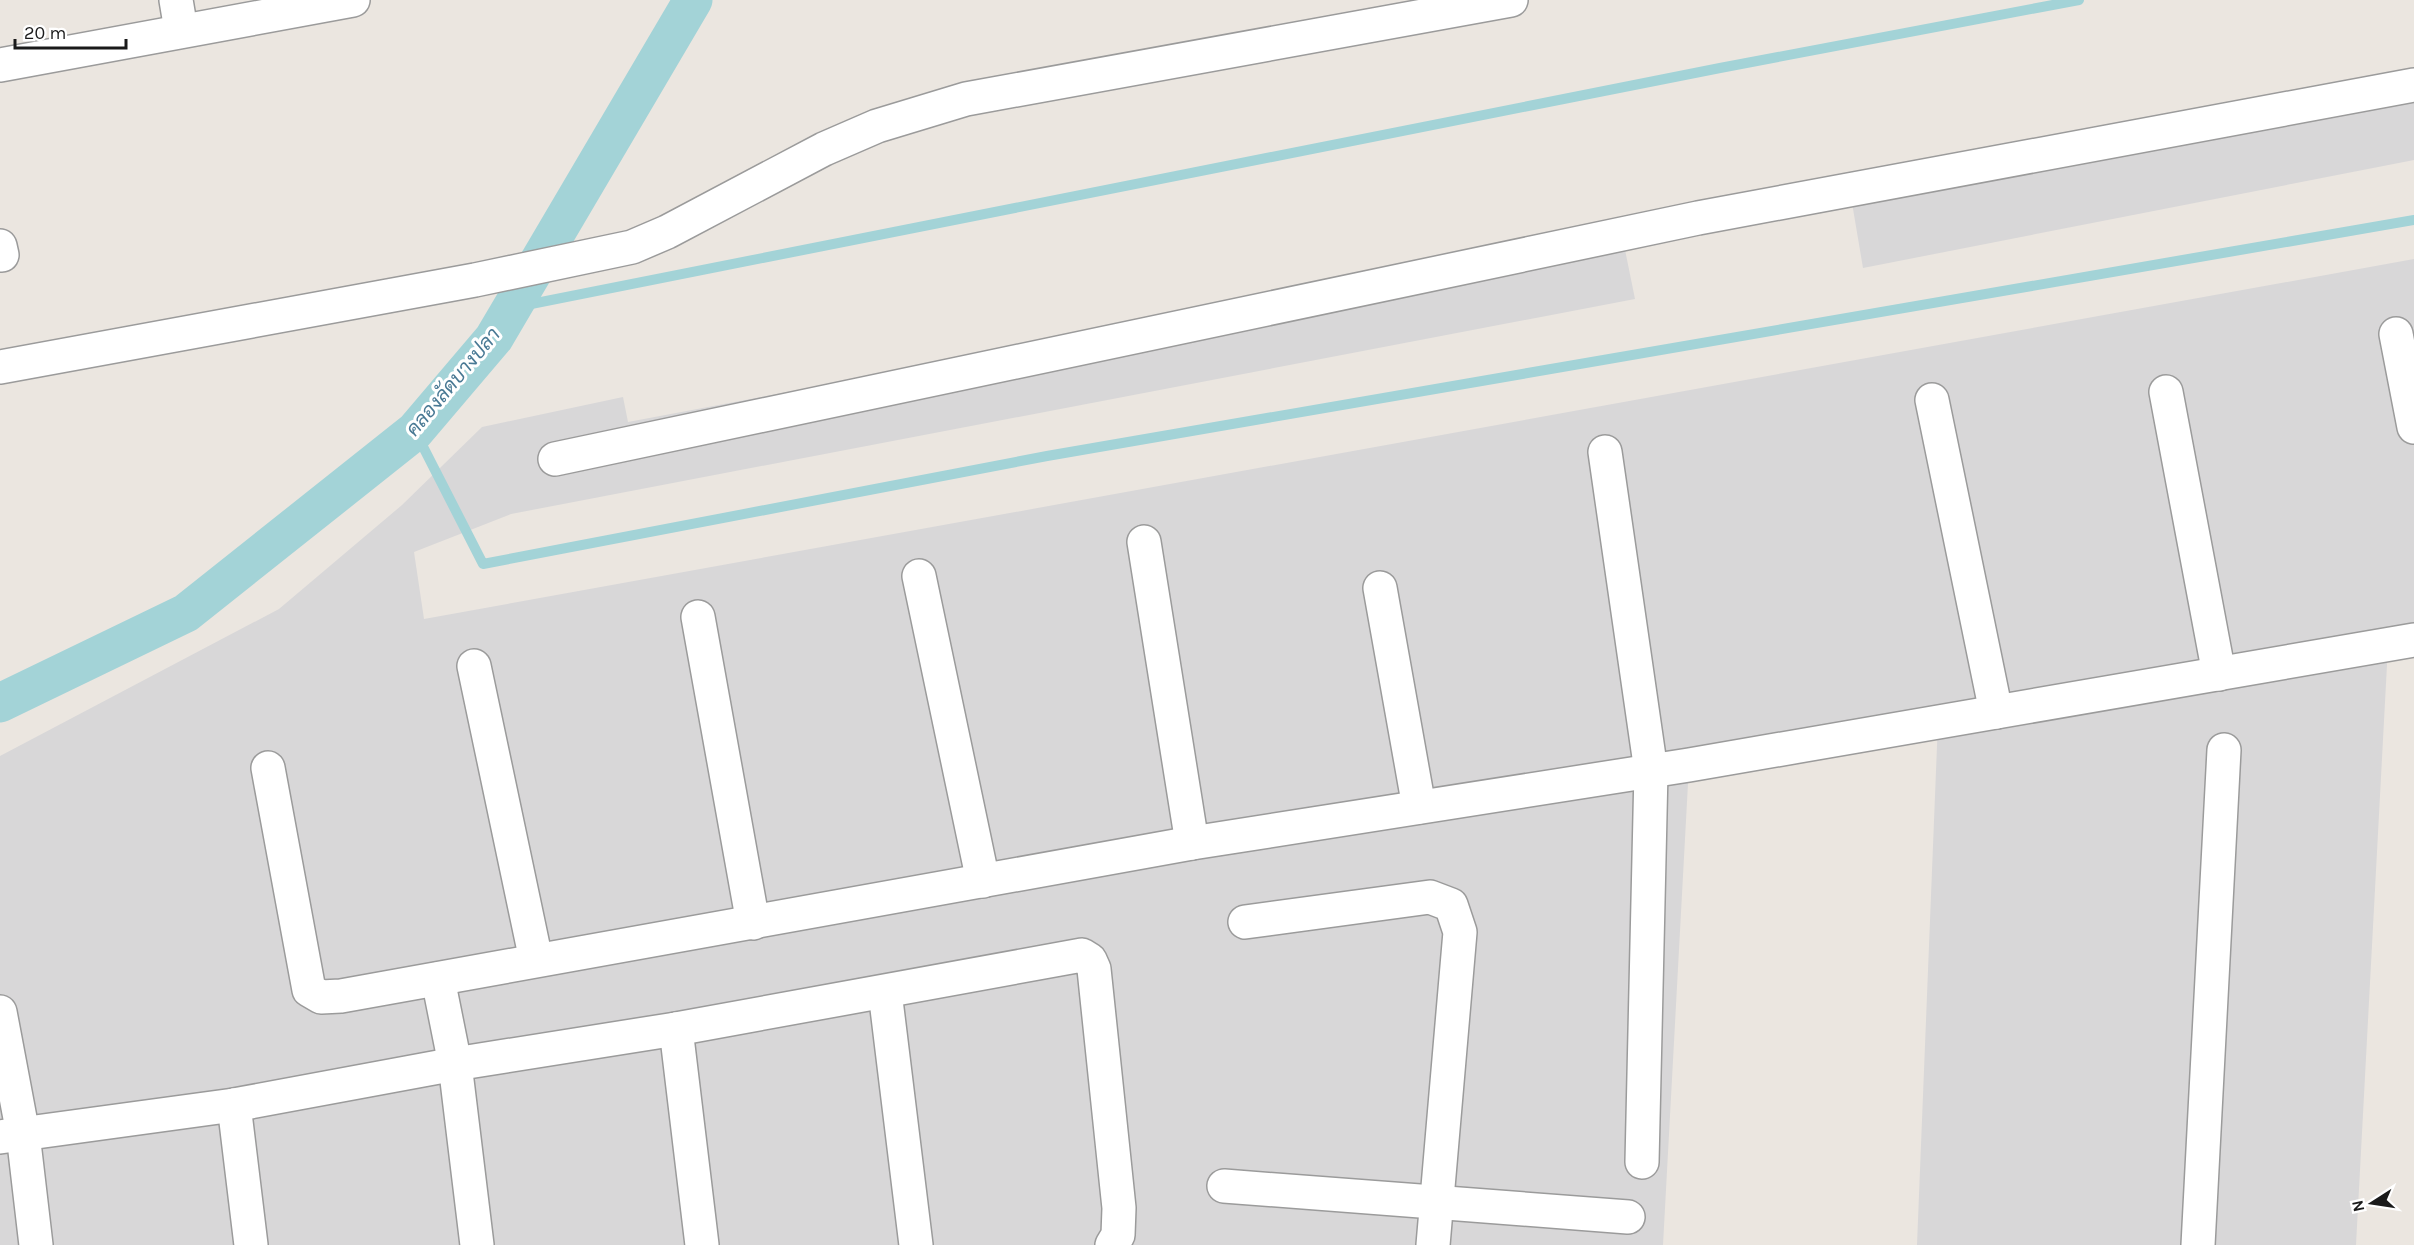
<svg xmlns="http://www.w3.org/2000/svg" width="2414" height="1245" viewBox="0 0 2414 1245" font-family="Karla,Sarabun,sans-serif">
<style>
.residential{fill:#d8d7d8}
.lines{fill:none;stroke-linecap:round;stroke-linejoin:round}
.stream{stroke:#a3d3d7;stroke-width:10}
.canal{stroke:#a3d3d7;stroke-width:39}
.minor-casing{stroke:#9b9b9b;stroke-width:36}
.minor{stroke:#fff;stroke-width:33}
.labels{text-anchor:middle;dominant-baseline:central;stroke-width:6;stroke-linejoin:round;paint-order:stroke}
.water-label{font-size:20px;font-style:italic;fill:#497994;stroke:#fff}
</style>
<rect width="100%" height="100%" fill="#ebe6e0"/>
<g class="residential">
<path d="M 2414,85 L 2414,160 L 1863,268 L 1850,191 Z"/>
<path d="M 1622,235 L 1635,299 L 511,514 L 414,552 L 424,619 L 2414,259 L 2414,640 L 2388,646 L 2356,1245 L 1917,1245 L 1938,721 L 1689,765 L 1663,1245 L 0,1245 L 0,756 L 279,609 L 402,505 L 482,427 L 623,397 L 628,422 Z"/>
</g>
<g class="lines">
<g class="stream">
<path d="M 511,308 L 1720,68 L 2079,0"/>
<path d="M 415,431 L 483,564 L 1047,456 L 2414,220"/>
</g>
<path class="canal" d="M 0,703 L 186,613 L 415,431 L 494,338 L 693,0"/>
<defs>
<g id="minor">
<path d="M 176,0 L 181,30"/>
<path d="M 0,65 L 353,0"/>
<path d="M 0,246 L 2,255"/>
<path d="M 2396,334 L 2414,427"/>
<path d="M 0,367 L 475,280 L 632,247 L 667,232 L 824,149 L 877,126 L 966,99 L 1511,0"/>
<path d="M 2166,392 L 2219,674"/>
<path d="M 1932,400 L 1996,712"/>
<path d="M 1605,452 L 1651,771 L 1642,1162"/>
<path d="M 555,459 L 1698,218 L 2414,85"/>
<path d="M 1144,542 L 1192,843"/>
<path d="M 919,576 L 983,881"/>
<path d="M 1380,588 L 1419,807"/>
<path d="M 698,617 L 753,923"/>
<path d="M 474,666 L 536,960"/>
<path d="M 268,768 L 309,990 L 321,997 L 341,996 L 1192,843 L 1689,765 L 2414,640"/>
<path d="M 1245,922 L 1430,897 L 1451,905 L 1460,932 L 1433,1245"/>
<path d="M 438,979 L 455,1064 L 477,1245"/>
<path d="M 885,992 L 916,1245"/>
<path d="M 0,1012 L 23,1134 L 36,1245"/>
<path d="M 676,1029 L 702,1245"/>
<path d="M 234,1105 L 251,1245"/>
<path d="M 0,1137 L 234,1105 L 455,1064 L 676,1029 L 1082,955 L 1090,960 L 1094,969 L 1119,1208 L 1118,1235 L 1112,1245"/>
<path d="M 1224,1186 L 1628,1217"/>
<path d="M 2198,1245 L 2224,750"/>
</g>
</defs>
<use href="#minor" class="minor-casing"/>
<use href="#minor" class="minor"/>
</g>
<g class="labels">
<g class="water-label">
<text transform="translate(453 382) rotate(-50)">คลองลัดบางปลา</text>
</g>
</g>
<g transform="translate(2372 1203) rotate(258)" stroke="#ffffff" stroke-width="4.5" paint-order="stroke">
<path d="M0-4.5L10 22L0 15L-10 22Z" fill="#1a1a1a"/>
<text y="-9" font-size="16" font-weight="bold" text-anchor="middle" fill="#1a1a1a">N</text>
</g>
<path d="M15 39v9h111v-9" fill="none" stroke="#1a1a1a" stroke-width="3"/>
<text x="24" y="39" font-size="18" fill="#1a1a1a" stroke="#ffffff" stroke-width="4.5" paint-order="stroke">20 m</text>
</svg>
